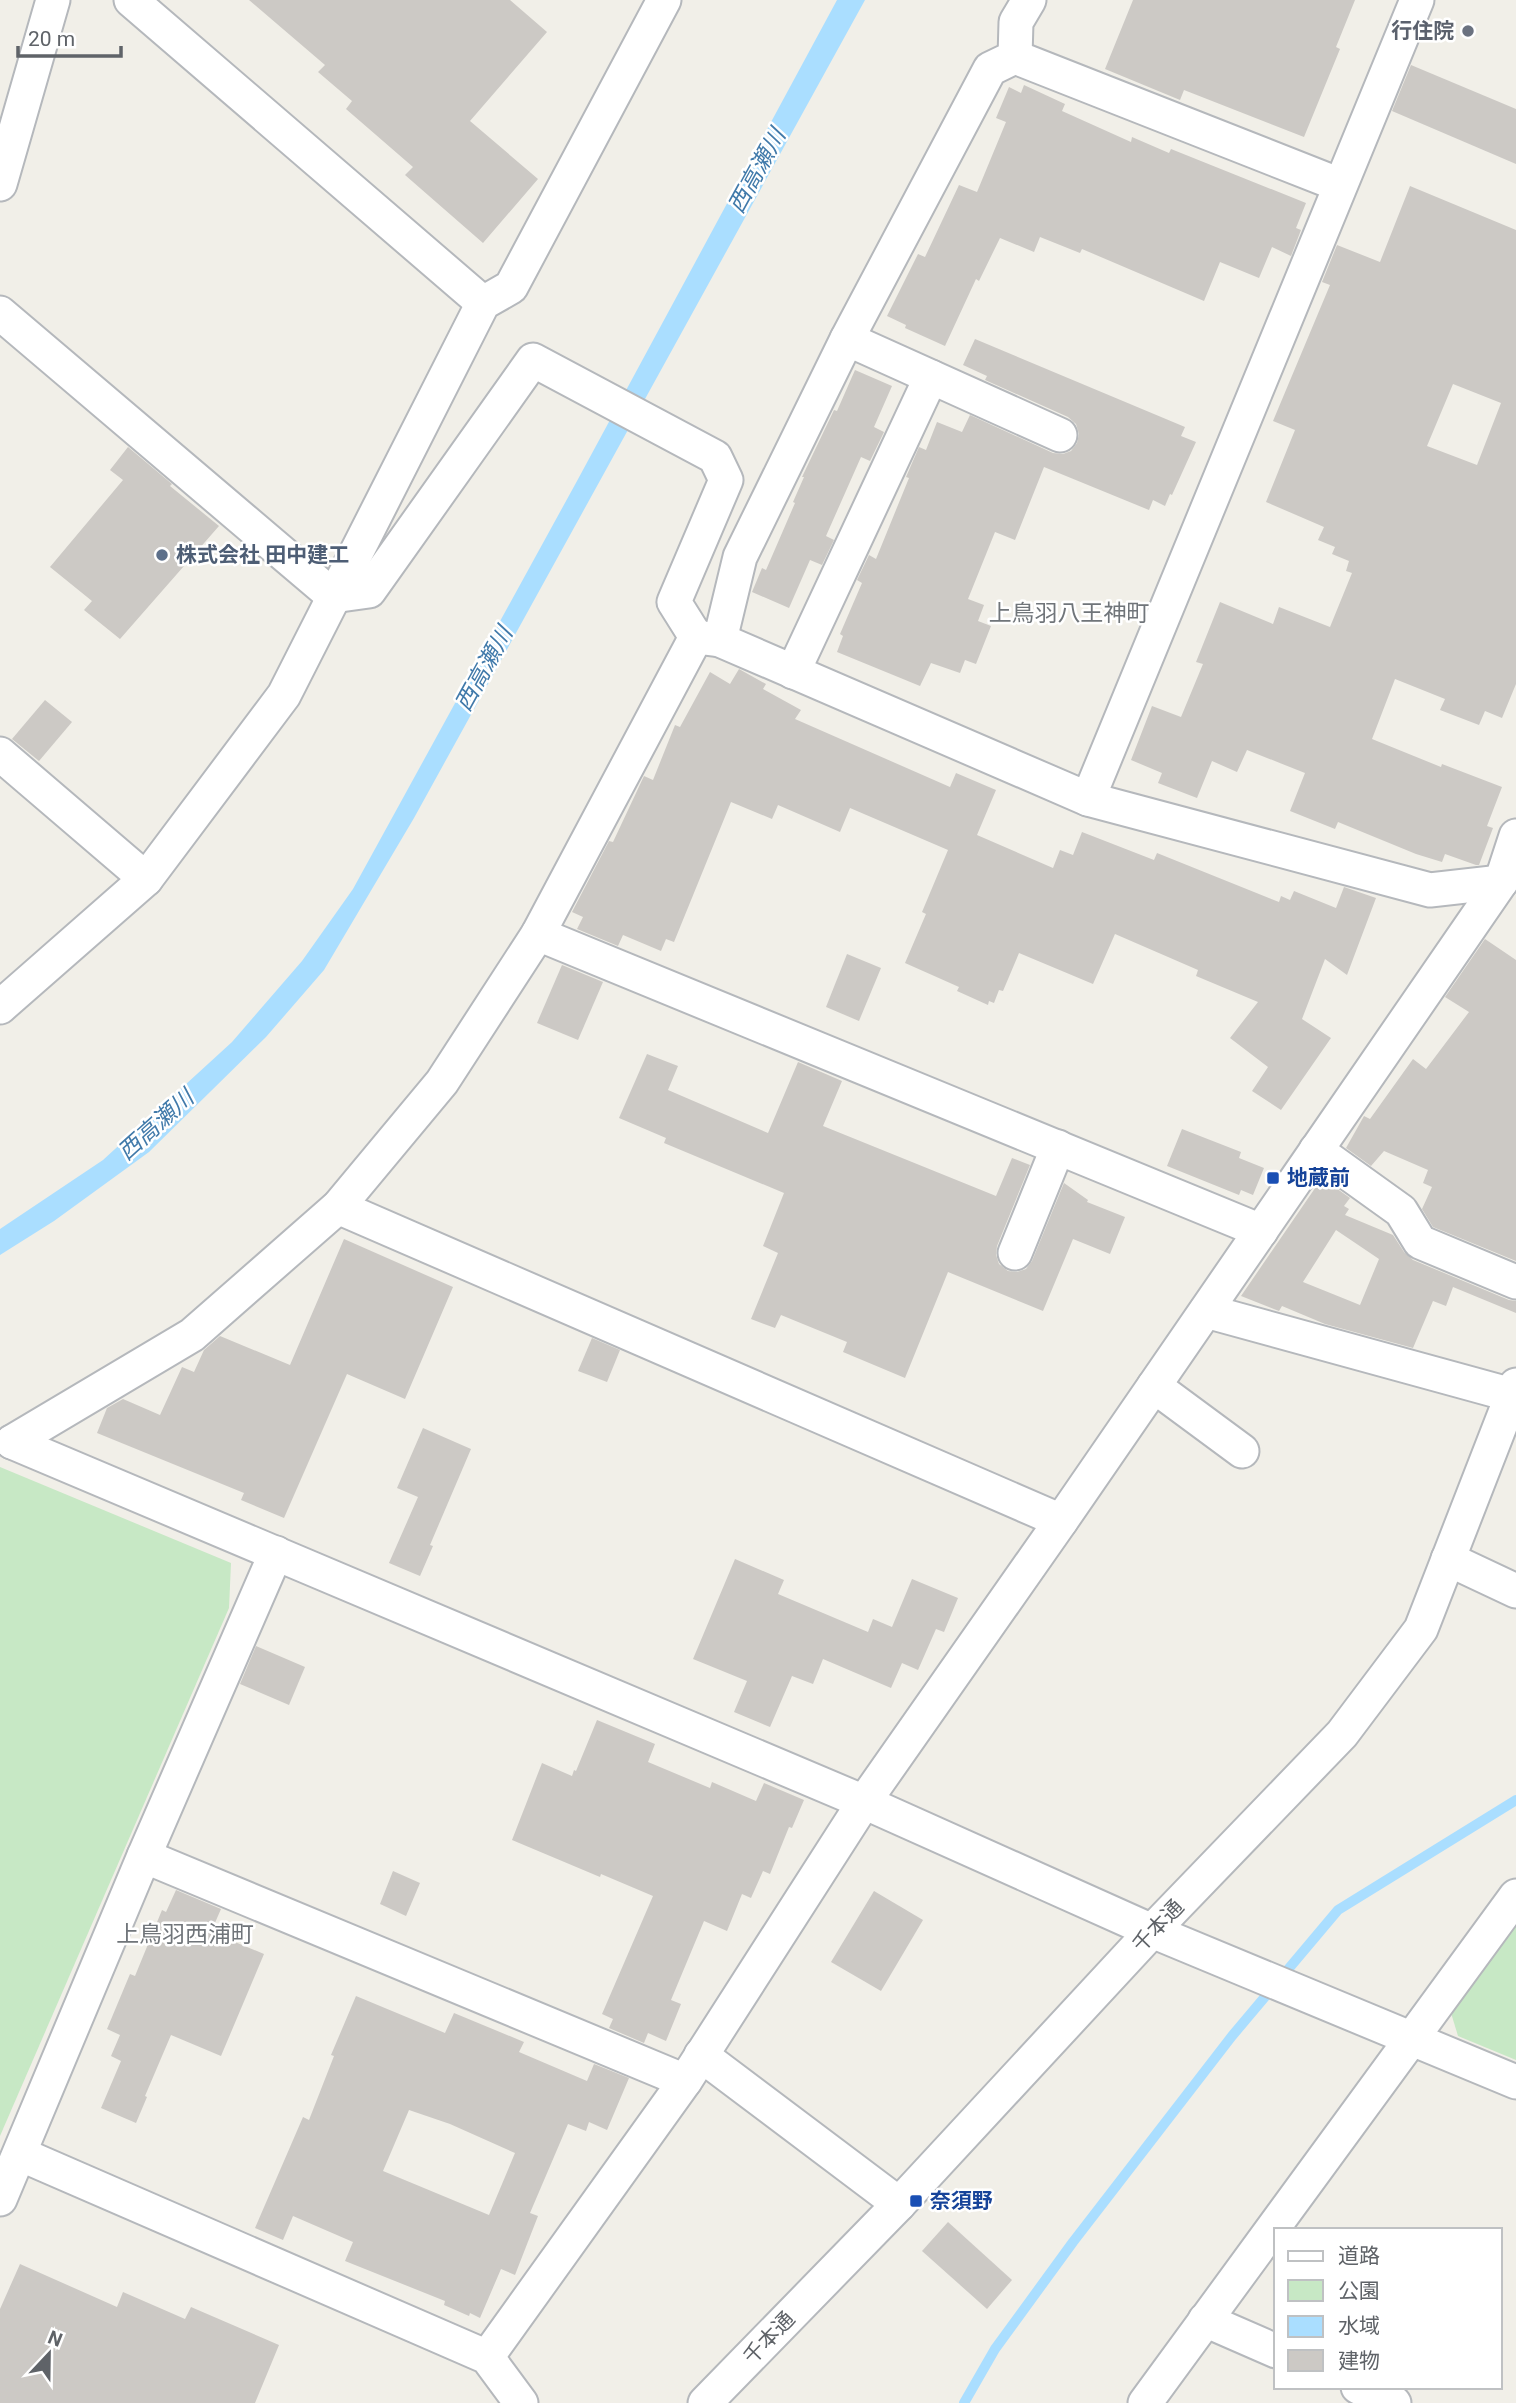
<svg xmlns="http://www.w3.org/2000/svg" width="1516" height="2403" viewBox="0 0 1516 2403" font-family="Roboto,'Noto Sans JP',sans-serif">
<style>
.green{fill:#c7e8c5}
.water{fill:#aadeff}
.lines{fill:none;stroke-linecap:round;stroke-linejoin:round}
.stream{stroke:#aadeff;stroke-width:10}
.building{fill:#ccc9c5;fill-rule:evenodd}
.minor-casing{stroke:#b5b8bc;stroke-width:37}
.minor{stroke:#fff;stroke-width:33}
.worship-dot{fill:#6b7280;stroke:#fff;stroke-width:2.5}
.service-dot{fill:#5c6f8a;stroke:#fff;stroke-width:2.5}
.transit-dot{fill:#1a4fb4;stroke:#fff;stroke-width:2.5}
.labels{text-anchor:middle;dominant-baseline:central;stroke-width:5;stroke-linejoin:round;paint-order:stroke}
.worship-label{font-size:21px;font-weight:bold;fill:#5b616d;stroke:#fff;text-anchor:end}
.service-label{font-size:21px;font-weight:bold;fill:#4e5e75;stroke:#fff;text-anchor:start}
.transit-label{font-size:21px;font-weight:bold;fill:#164399;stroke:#fff;text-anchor:start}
.street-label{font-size:21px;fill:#5f6368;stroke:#fff}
.water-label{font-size:23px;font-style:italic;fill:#417aaa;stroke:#fff}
.neighbourhood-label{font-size:23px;fill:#70757a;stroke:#fff}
</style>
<rect width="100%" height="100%" fill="#f1efe8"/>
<g class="green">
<path d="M 0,1467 L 231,1563 L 229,1608 L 0,2136 Z"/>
<path d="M 1516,1917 L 1516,2060 L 1458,2036 L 1448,2003 Z"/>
</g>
<path class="water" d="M 837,0 L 865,0 L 414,818 L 324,970 L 266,1037 L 149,1152 L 54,1221 L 0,1255 L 0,1229 L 103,1160 L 232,1042 L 302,961 L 353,889 L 577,481 Z"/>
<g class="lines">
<path class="stream" d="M 964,2403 L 995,2349 L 1073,2242 L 1232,2036 L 1338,1910 L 1516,1800"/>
</g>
<g class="building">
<path d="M 249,0 L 510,0 L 547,32 L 470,121 L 538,179 L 483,243 L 405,175 L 413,167 L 346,109 L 352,101 L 318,72 L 325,65 Z"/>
<path d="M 1133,0 L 1355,0 L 1336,47 L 1340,49 L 1304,137 L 1184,90 L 1180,100 L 1105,69 Z"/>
<path d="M 1411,65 L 1516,109 L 1516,164 L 1392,111 Z"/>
<path d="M 1024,85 L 1065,104 L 1062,111 L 1131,142 L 1132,137 L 1169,153 L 1171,149 L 1306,203 L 1296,228 L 1301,230 L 1291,256 L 1272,247 L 1259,278 L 1220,262 L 1204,301 L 1082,249 L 1080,253 L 1040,237 L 1034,252 L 1000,238 L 979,281 L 976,279 L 945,346 L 905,328 L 906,325 L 887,316 L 918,254 L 925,257 L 959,185 L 977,192 L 1006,122 L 996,118 L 1009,87 L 1021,93 Z"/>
<path d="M 1410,186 L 1516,230 L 1516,684 L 1502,718 L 1485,711 L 1479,725 L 1440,710 L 1445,699 L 1395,679 L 1372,739 L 1441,767 L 1442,764 L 1502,787 L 1487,826 L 1493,828 L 1479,865 L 1476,865 L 1445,854 L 1442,862 L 1416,854 L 1338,822 L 1335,829 L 1290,811 L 1305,773 L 1247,750 L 1237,772 L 1212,761 L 1197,798 L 1158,783 L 1162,773 L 1131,760 L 1152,706 L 1181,717 L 1203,664 L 1196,662 L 1220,602 L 1273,624 L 1279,607 L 1330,627 L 1352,573 L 1346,571 L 1349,561 L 1332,554 L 1335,547 L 1318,540 L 1324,527 L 1266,502 L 1295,430 L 1273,421 L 1330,285 L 1322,282 L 1337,245 L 1380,262 ZM 1453,384 L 1501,403 L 1477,465 L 1427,446 Z"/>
<path d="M 975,339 L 1185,427 L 1181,436 L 1196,442 L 1172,495 L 1170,494 L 1165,506 L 1153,500 L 1149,510 L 1044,467 L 1015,540 L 995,532 L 968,599 L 984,605 L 978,621 L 991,626 L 976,664 L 965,660 L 960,673 L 931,663 L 920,686 L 837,652 L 843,636 L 840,634 L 862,583 L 857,580 L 869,555 L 876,559 L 909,478 L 906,477 L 919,447 L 926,450 L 937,422 L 962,432 L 970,415 L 1053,453 L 1063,454 L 1071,451 L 1077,443 L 1079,434 L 1076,424 L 1068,417 L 985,380 L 987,376 L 963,365 Z"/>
<path d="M 855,370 L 892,386 L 874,427 L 884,432 L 870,461 L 861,457 L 826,536 L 834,540 L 822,565 L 810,560 L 789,608 L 752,592 L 762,568 L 766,570 L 795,503 L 793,502 L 804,477 L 802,477 L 834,410 L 837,411 Z"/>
<path d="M 128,447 L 172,484 L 170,486 L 219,526 L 120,639 L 84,610 L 92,601 L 50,567 L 123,480 L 110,470 Z"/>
<path d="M 739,669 L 766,684 L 763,689 L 801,710 L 795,719 L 950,787 L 956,773 L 996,790 L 977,835 L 1053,868 L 1060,850 L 1073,855 L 1082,832 L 1154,860 L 1157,853 L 1279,902 L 1281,896 L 1290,900 L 1294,891 L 1336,908 L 1344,887 L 1376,898 L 1347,975 L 1325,959 L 1302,1019 L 1331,1038 L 1281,1110 L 1252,1091 L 1268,1067 L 1230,1038 L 1258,1002 L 1196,976 L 1198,970 L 1115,934 L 1093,984 L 1019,953 L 1003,991 L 999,990 L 994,1003 L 989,1001 L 988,1005 L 957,991 L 959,987 L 905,963 L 926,914 L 922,912 L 948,850 L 850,808 L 840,832 L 778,805 L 772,819 L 731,802 L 674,942 L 666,939 L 661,951 L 623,935 L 618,946 L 577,929 L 583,917 L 572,912 L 609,841 L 613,842 L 644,776 L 653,780 L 675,725 L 680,727 L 710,672 L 730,684 Z"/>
<path d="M 45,700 L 72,722 L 39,761 L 12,739 Z"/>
<path d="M 1485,939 L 1516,960 L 1516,1261 L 1433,1227 L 1422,1209 L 1432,1187 L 1423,1183 L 1428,1170 L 1384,1151 L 1371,1166 L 1346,1148 L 1364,1116 L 1370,1119 L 1413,1059 L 1426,1069 L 1469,1012 L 1445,997 Z"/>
<path d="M 847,954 L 881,968 L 859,1021 L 826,1007 Z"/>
<path d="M 562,965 L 603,982 L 578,1040 L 537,1023 Z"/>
<path d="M 647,1054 L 678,1066 L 668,1090 L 768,1133 L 798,1062 L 842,1081 L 823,1126 L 996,1196 L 1012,1158 L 1030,1165 L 997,1246 L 996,1255 L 999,1264 L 1008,1271 L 1017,1272 L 1026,1269 L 1032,1261 L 1064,1183 L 1088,1200 L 1087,1202 L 1125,1217 L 1110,1254 L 1073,1239 L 1043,1311 L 948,1272 L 905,1378 L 843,1352 L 847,1342 L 781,1315 L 775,1328 L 751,1319 L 778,1253 L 763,1246 L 784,1193 L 664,1143 L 666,1138 L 619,1118 Z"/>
<path d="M 1182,1129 L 1241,1152 L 1239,1158 L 1264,1168 L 1253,1195 L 1241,1190 L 1239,1195 L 1167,1166 Z"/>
<path d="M 1322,1178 L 1350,1198 L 1344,1206 L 1349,1209 L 1345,1215 L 1393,1235 L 1404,1252 L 1413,1260 L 1509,1300 L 1516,1301 L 1516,1313 L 1453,1287 L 1446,1306 L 1433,1301 L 1413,1348 L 1325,1324 L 1282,1306 L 1279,1311 L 1241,1296 ZM 1336,1230 L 1379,1259 L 1360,1305 L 1303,1282 Z"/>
<path d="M 344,1239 L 453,1287 L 405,1399 L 347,1374 L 284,1518 L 241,1500 L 244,1493 L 97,1433 L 107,1408 L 123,1399 L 160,1415 L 182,1367 L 194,1372 L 204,1350 L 220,1336 L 290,1365 Z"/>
<path d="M 592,1338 L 620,1350 L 607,1382 L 578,1371 Z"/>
<path d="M 423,1428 L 471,1449 L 430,1545 L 433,1546 L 420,1576 L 389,1563 L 418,1497 L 397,1488 Z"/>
<path d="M 735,1559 L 784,1580 L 778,1594 L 868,1632 L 873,1619 L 892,1627 L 912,1579 L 958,1598 L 944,1632 L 936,1629 L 918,1670 L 902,1663 L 891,1688 L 823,1659 L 813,1684 L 792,1676 L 770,1727 L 734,1712 L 747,1681 L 693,1659 Z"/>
<path d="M 256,1646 L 305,1667 L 289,1705 L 240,1684 Z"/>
<path d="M 597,1720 L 655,1744 L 648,1762 L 710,1788 L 712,1782 L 756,1801 L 764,1783 L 804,1800 L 792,1828 L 789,1827 L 770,1874 L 763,1871 L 751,1898 L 742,1894 L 727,1931 L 704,1921 L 671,2000 L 681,2004 L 666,2041 L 648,2033 L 644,2043 L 609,2028 L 613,2019 L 602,2014 L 653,1896 L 601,1874 L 600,1877 L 512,1840 L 542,1763 L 572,1776 L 574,1770 L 576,1771 Z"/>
<path d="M 393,1871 L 420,1883 L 406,1916 L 380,1904 Z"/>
<path d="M 176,1890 L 221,1909 L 211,1932 L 264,1954 L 221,2056 L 171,2035 L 145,2096 L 147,2097 L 136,2123 L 101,2108 L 121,2061 L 111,2056 L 120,2035 L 107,2029 L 130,1974 L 135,1976 L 162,1910 L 166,1912 Z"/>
<path d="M 874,1891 L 923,1920 L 881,1991 L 831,1962 Z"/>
<path d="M 356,1996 L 445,2033 L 454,2013 L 524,2042 L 519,2052 L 587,2081 L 594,2064 L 629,2078 L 607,2130 L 589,2122 L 586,2131 L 568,2124 L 530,2213 L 538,2216 L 515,2275 L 501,2269 L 480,2318 L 470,2313 L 469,2316 L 444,2305 L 445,2301 L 345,2261 L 353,2242 L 293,2216 L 283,2240 L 255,2228 L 303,2117 L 309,2120 L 334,2056 L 331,2055 ZM 409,2110 L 450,2124 L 515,2153 L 489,2215 L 383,2171 Z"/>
<path d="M 948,2222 L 1012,2280 L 987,2309 L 922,2251 Z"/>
<path d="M 20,2264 L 117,2307 L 123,2292 L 185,2319 L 191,2307 L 279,2345 L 255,2403 L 0,2403 L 0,2309 Z"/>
</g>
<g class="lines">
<defs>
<g id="minor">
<path d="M 131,0 L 483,303"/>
<path d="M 1015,57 L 1340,185"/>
<path d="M 0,184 L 53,0"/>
<path d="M 0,313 L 333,596 L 369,591 L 533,360 L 715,457 L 726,480 L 674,602 L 696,637 L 538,934 L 442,1082 L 338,1207 L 192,1335 L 12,1442"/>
<path d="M 847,339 L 1060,435"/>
<path d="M 696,637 L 720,640 L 1088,799 L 1430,890 L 1501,882"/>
<path d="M 720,640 L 740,557 L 847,339 L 990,69 L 1015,57 L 1016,22 L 1029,0"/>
<path d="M 793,672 L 931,377"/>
<path d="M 0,754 L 146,879"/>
<path d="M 1088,799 L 1417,0"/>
<path d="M 538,934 L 1261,1231"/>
<path d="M 0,1007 L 146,879 L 284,695 L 483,303 L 511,287 L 664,0"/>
<path d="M 1316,1150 L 1401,1211 L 1420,1242 L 1516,1282"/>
<path d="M 338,1207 L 1061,1521"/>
<path d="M 1015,1253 L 1058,1147"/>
<path d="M 1206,1311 L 1512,1395"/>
<path d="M 1154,1386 L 1242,1451"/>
<path d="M 12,1442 L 864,1802 L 1152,1931 L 1516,2082"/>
<path d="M 1448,1559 L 1516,1591"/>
<path d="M 144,1856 L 685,2081"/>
<path d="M 701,2055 L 899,2204"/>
<path d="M 20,2154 L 487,2357 L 521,2403"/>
<path d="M 0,2199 L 144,1856 L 276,1553"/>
<path d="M 1205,2320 L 1276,2351"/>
<path d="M 487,2357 L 685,2081 L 864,1802 L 1061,1521 L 1501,882 L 1516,836"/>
<path d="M 1358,2387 L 1394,2403"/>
<path d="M 705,2403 L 899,2204 L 1152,1931 L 1342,1734 L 1421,1629 L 1516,1385"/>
<path d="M 1145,2403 L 1516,1896"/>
</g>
</defs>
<use href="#minor" class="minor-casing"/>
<use href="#minor" class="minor"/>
</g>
<circle class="worship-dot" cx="1468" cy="31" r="7"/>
<circle class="service-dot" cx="162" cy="555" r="7"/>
<g class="transit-dot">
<rect x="1266" y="1171" width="14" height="14" rx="3.5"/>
<rect x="909" y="2194" width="14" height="14" rx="3.5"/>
</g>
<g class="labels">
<g class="worship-label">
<text x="1454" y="31">行住院</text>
</g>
<g class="service-label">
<text x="176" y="555">株式会社 田中建工</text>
</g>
<g class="transit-label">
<text x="1287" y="1178">地蔵前</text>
<text x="930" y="2201">奈須野</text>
</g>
<g class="street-label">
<text transform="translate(1158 1926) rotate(-46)">千本通</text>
<text transform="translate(769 2338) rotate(-46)">千本通</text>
</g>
<g class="water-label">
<text transform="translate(757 171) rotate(-61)">西高瀬川</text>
<text transform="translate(484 669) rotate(-61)">西高瀬川</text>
<text transform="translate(156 1125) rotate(-42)">西高瀬川</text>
</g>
<g class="neighbourhood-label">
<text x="1069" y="613">上鳥羽八王神町</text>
<text x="185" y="1934">上鳥羽西浦町</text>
</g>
</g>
<rect x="1274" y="2228" width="228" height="161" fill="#ffffff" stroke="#bfc1c3" stroke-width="2"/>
<rect x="1288" y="2251" width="35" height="10" fill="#ffffff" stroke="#bfc1c3" stroke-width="2"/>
<text x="1338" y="2263" font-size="21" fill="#5f6368">道路</text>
<rect x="1288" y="2280" width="35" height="21" fill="#c7e8c5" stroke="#bfc1c3" stroke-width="2"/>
<text x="1338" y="2298" font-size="21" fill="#5f6368">公園</text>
<rect x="1288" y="2316" width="35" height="21" fill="#aadeff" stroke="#bfc1c3" stroke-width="2"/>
<text x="1338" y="2333" font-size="21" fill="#5f6368">水域</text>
<rect x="1288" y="2350" width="35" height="21" fill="#ccc9c5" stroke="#bfc1c3" stroke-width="2"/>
<text x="1338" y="2368" font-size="21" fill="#5f6368">建物</text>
<g transform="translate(49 2354) rotate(22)" stroke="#ffffff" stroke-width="5" paint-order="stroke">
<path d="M0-5L12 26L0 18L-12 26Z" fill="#5f6368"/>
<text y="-10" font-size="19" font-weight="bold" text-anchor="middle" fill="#5f6368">N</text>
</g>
<path d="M18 46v10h103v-10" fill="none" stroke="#5f6368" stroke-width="3.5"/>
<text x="28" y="46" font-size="21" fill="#5f6368" stroke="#ffffff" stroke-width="5" paint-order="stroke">20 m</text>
</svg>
